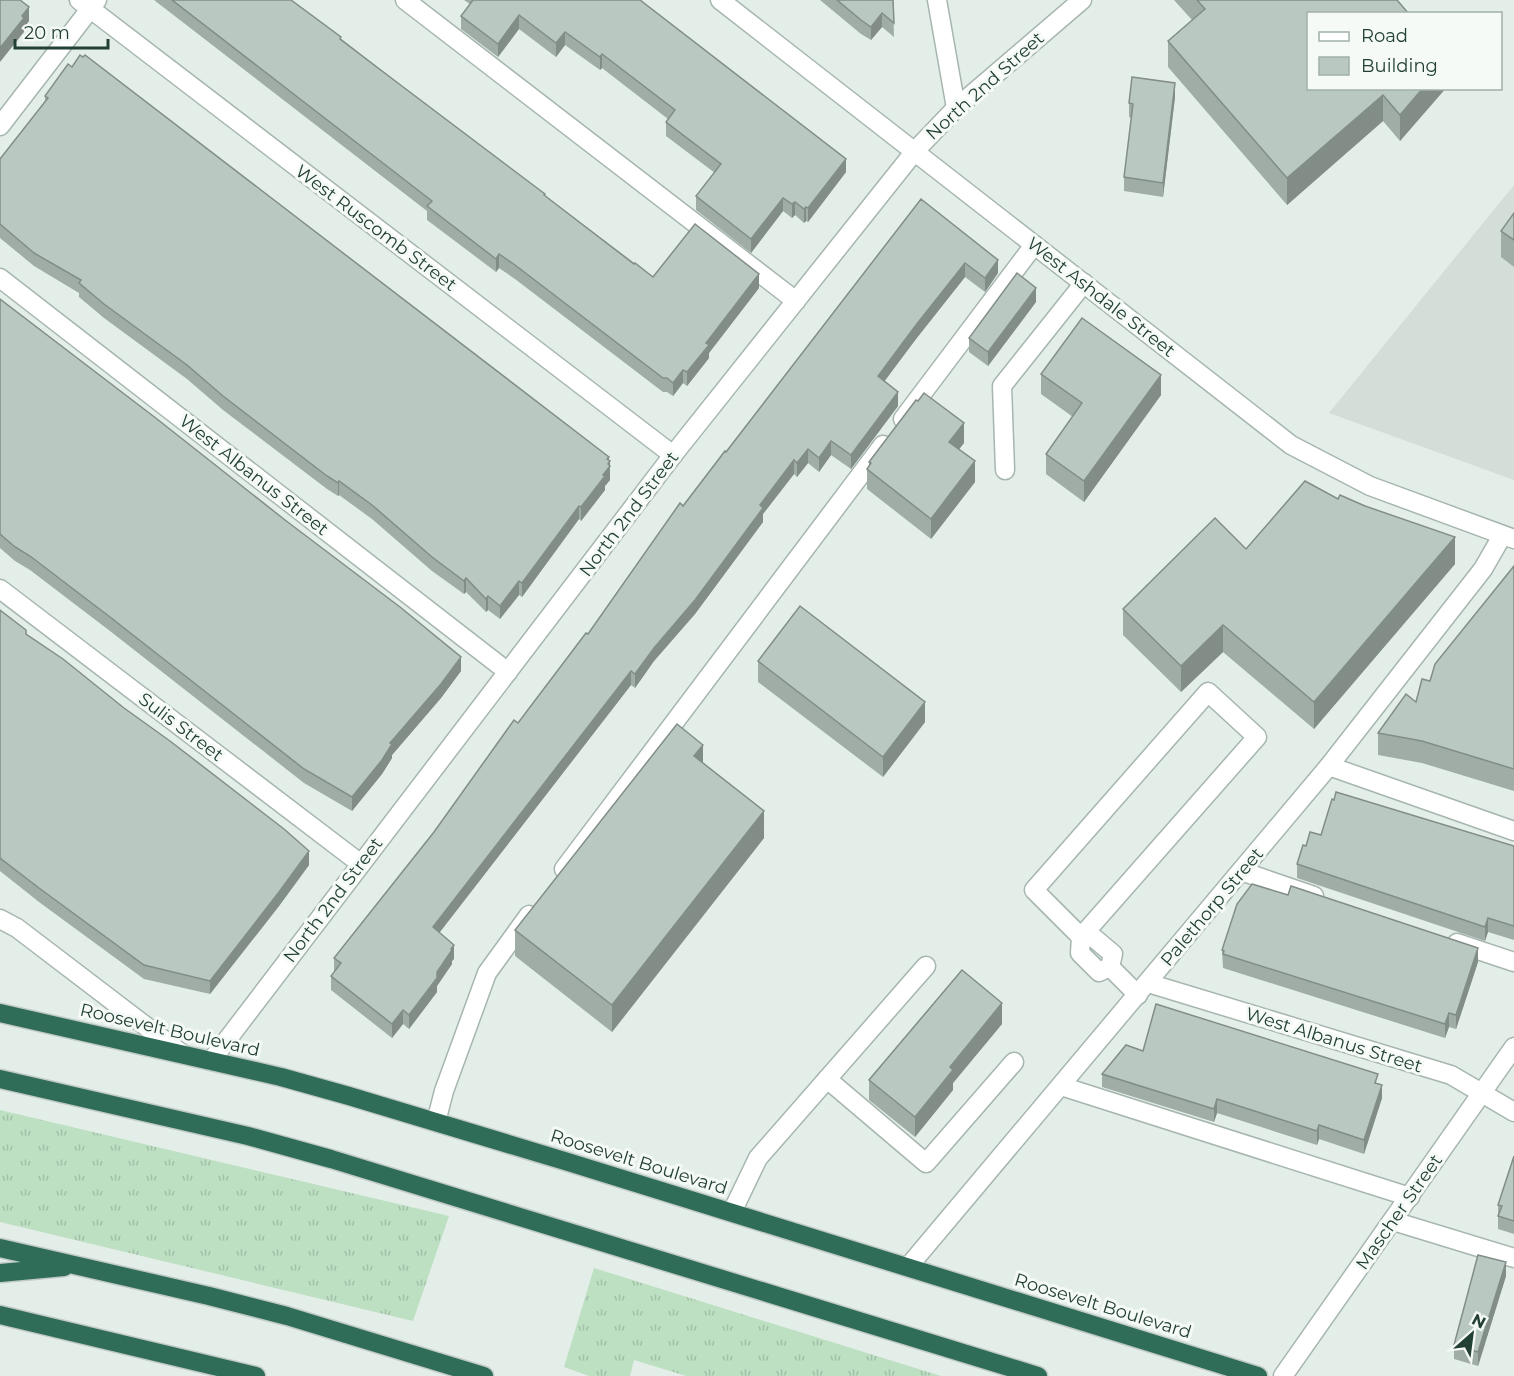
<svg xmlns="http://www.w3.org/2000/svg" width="1514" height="1376" viewBox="0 0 1514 1376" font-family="Montserrat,sans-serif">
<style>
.built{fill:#d2ded7}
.grass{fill:url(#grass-tufts)}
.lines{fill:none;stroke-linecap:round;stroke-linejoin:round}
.minor-casing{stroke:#a6b6af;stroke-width:21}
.highway-casing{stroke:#c1cac6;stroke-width:21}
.minor{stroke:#fff;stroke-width:18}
.highway{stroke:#2f6d58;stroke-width:18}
.wall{fill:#9fada6}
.shaded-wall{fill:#828d87}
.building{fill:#b9c9c1;stroke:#828d87;stroke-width:1.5}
.labels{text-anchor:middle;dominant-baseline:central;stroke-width:6;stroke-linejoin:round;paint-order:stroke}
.street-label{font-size:18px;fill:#234035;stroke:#f5faf7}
</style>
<defs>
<pattern id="grass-tufts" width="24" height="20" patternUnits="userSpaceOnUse" patternTransform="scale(1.5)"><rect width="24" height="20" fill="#bddfc2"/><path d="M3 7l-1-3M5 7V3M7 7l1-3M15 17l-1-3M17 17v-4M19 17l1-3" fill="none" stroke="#a2c0a7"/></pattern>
</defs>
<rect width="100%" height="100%" fill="#e4eee8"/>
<path class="built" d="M 1514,185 L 1514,480 L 1329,413 Z"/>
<g class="grass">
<path d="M 0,1110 L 449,1216 L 413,1321 L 0,1222 Z"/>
<path d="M 594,1268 L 941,1376 L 686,1376 L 634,1360 L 630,1376 L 589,1376 L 564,1367 Z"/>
</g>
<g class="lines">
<defs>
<g id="minor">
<path d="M 79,0 L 673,455"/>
<path d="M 405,0 L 796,301"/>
<path d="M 720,0 L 1291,445 L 1370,486 L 1514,539"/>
<path d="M 937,0 L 956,108"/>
<path d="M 0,126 L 97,0"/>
<path d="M 0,278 L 508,672"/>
<path d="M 903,419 L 1034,245"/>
<path d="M 1005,470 L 1002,386 L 1084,283"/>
<path d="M 0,589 L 361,864"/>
<path d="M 1208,692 L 1257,737 L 1081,937 L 1034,890 Z"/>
<path d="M 1329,766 L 1514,831"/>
<path d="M 564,869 L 883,445"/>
<path d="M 1241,871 L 1314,896"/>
<path d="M 0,919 L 17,928 L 181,1053"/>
<path d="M 1081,937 L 1094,938 L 1113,954 L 1110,967 L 1099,972 L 1080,953 Z"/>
<path d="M 1457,943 L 1514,962"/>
<path d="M 1110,967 L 1138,995"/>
<path d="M 1148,983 L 1451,1075 L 1514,1112"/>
<path d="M 211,1061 L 673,455 L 915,151 L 956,108 L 1082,0"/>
<path d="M 827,1079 L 926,1163 L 1014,1062"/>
<path d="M 1061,1086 L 1410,1197"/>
<path d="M 436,1122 L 444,1091 L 487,973 L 529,915"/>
<path d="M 732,1212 L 758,1158 L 926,966"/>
<path d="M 1393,1221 L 1514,1258"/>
<path d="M 908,1267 L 1329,766 L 1483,569 L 1502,536"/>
<path d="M 1283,1376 L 1514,1047"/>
</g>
<g id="highway">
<path d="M 0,1013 L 281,1077 L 349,1096 L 568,1162 L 1258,1376"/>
<path d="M 0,1079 L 248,1136 L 331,1159 L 1038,1376"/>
<path d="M 0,1248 L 209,1296 L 287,1316 L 484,1376"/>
<path d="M 0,1273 L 64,1267"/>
<path d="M 0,1315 L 256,1376"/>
</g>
</defs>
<use href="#minor" class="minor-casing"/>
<use href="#highway" class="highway-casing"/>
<use href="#minor" class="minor"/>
<use href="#highway" class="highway"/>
</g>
<g class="wall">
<path d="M 154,0 L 291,0 L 545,196 L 653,277 L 759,288 L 709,353 L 709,358 L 687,386 L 683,383 L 673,396 L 667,392 L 663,392 L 515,279 L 499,268 L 496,272 L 427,220 L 427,211 Z"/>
<path d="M 464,0 L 640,0 L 846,172 L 808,222 L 806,221 L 804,223 L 795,215 L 792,218 L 783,211 L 751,253 L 696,210 L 696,196 L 715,173 L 666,136 L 666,122 L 668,119 L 602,68 L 600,70 L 565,45 L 556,57 L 519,29 L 498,57 L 461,29 L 461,16 L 470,4 Z"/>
<path d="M 820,0 L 893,0 L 894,37 L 882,27 L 871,40 L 861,34 Z"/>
<path d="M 1174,0 L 1397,0 L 1446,88 L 1400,141 L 1383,121 L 1287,205 L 1168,67 L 1168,41 L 1192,20 Z"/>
<path d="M 45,96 L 610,461 L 610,480 L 605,486 L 605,490 L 581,521 L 579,519 L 522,597 L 519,595 L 500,619 L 488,610 L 486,612 L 466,592 L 464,594 L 432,571 L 372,519 L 339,495 L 338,496 L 327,489 L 223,410 L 187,379 L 104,318 L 79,297 L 79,293 L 34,266 L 0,238 L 0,159 L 45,101 Z"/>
<path d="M 1175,97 L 1163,197 L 1124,191 L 1124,177 L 1132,118 L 1129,117 L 1129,103 Z"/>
<path d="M 921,199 L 998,273 L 985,292 L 965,277 L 916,339 L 884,381 L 898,406 L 851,469 L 831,455 L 819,472 L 808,463 L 797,477 L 794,474 L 763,514 L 763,522 L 695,614 L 654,661 L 635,688 L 631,685 L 439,933 L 454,959 L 452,961 L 452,964 L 437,986 L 437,992 L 409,1029 L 403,1024 L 392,1038 L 331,990 L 331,976 L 334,972 L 334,958 L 434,832 L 588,634 L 683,506 L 726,452 Z"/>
<path d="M 1514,213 L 1514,267 L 1501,257 L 1501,231 Z"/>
<path d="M 0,299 L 461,671 L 441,698 L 392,755 L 392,758 L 382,774 L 352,811 L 304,783 L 110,631 L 30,570 L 15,561 L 0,548 Z"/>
<path d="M 1036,302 L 988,366 L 969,352 L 969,338 Z"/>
<path d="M 1041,374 L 1161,395 L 1084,502 L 1046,474 L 1046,454 L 1073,417 L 1041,394 Z"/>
<path d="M 964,443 L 959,449 L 975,482 L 931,539 L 867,489 L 867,469 L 869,466 L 869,462 Z"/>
<path d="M 1246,549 L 1455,564 L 1314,729 L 1223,652 L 1181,692 L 1123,635 L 1123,609 Z"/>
<path d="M 1514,566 L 1514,791 L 1422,763 L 1378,755 L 1378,733 L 1416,702 Z"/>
<path d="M 0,610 L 26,634 L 309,865 L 279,906 L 210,994 L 144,979 L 39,902 L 0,871 Z"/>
<path d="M 758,661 L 925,722 L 883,777 L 758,682 Z"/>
<path d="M 703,763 L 764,838 L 612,1032 L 515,956 L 515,930 Z"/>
<path d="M 1321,835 L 1514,846 L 1514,940 L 1488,932 L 1485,941 L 1297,878 L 1297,864 L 1306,846 Z"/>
<path d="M 1222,950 L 1478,962 L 1456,1029 L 1449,1027 L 1445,1038 L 1223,968 Z"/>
<path d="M 1002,1024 L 953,1083 L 953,1090 L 915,1137 L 869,1100 L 869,1080 Z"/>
<path d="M 1143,1051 L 1378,1084 L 1382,1098 L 1364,1154 L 1319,1139 L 1317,1145 L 1217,1113 L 1214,1122 L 1102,1087 L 1102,1074 Z"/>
<path d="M 1514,1156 L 1514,1234 L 1498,1229 L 1498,1205 Z"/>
<path d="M 1506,1276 L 1478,1366 L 1454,1359 L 1454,1345 Z"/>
</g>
<g class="shaded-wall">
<path d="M 29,7 L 29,21 L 24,28 L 24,32 L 0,62 L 0,48 Z"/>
<path d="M 882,13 L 882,27 L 871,40 L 871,27 Z"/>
<path d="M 519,15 L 519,29 L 498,57 L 498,44 Z"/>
<path d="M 565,32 L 565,45 L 556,57 L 556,43 Z"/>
<path d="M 602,54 L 602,68 L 600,70 L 600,57 Z"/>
<path d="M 1175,83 L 1175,97 L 1163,197 L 1163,183 Z"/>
<path d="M 1423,88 L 1446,88 L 1400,141 L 1400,115 Z"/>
<path d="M 1383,95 L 1383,121 L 1287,205 L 1287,178 Z"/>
<path d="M 846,159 L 846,172 L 808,222 L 808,208 Z"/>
<path d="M 783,198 L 783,211 L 751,253 L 751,239 Z"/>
<path d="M 795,202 L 795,215 L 792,218 L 792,204 Z"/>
<path d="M 806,207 L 806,221 L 804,223 L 804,209 Z"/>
<path d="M 499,254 L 499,268 L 496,272 L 496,259 Z"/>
<path d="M 998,260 L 998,273 L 985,292 L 985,278 Z"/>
<path d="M 965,263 L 965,277 L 916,339 L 878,390 L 878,376 L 916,325 Z"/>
<path d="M 759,274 L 759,288 L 709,353 L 709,358 L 687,386 L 687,372 L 706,343 Z"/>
<path d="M 1036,288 L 1036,302 L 988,366 L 988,352 Z"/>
<path d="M 683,370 L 683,383 L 673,396 L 673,383 Z"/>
<path d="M 1161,375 L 1161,395 L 1084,502 L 1084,481 Z"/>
<path d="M 898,392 L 898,406 L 851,469 L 851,455 Z"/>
<path d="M 964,423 L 964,443 L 949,462 L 949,442 Z"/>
<path d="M 831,441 L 831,455 L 819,472 L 819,458 Z"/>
<path d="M 808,449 L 808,463 L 797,477 L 797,463 Z"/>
<path d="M 609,457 L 609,463 L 610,461 L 610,480 L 605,486 L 605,490 L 581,521 L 581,507 Z"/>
<path d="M 794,460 L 794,474 L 763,514 L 763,522 L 695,614 L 654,661 L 635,688 L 635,674 Z"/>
<path d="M 975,461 L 975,482 L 931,539 L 931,519 Z"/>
<path d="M 339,481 L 339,495 L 338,496 L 338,483 Z"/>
<path d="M 579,506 L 579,519 L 522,597 L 522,583 Z"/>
<path d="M 1455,537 L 1455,564 L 1314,729 L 1314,702 Z"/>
<path d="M 466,578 L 466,592 L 464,594 L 464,581 Z"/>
<path d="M 519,581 L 519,595 L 500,619 L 500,606 Z"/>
<path d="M 488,596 L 488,610 L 486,612 L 486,599 Z"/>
<path d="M 1223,625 L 1223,652 L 1181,692 L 1181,666 Z"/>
<path d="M 461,657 L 461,671 L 441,698 L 392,755 L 392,758 L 382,774 L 352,811 L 352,797 L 390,743 Z"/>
<path d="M 631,671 L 631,685 L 433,941 L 433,927 Z"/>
<path d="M 925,702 L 925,722 L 883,777 L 883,757 Z"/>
<path d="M 703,745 L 703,771 L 694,756 Z"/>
<path d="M 764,811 L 764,838 L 612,1032 L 612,1005 Z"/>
<path d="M 309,851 L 309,865 L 279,906 L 210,994 L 210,981 Z"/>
<path d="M 1488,918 L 1488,932 L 1485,941 L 1485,927 Z"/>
<path d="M 454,945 L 454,959 L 452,961 L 452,964 L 437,986 L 437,972 Z"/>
<path d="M 1478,948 L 1478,962 L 1456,1029 L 1456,1015 Z"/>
<path d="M 437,978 L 437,992 L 409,1029 L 409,1015 Z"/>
<path d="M 1002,1003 L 1002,1024 L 953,1083 L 953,1090 L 915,1137 L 915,1117 L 950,1067 Z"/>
<path d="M 403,1010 L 403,1024 L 392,1038 L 392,1024 Z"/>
<path d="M 1449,1013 L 1449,1027 L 1445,1038 L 1445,1024 Z"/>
<path d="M 1382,1085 L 1382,1098 L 1364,1154 L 1364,1140 Z"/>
<path d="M 1217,1099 L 1217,1113 L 1214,1122 L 1214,1109 Z"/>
<path d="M 1319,1125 L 1319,1139 L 1317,1145 L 1317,1131 Z"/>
<path d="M 1506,1262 L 1506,1276 L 1478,1366 L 1478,1352 Z"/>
</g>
<g class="building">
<path d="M 0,0 L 20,0 L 29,7 L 22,16 L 24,18 L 0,48 Z"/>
<path d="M 172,0 L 291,0 L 341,37 L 340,39 L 374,65 L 545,194 L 544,195 L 634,264 L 635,263 L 653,277 L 695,224 L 759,274 L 706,343 L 709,345 L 687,372 L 683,370 L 673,383 L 667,378 L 663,378 L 515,265 L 499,254 L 496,259 L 427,206 L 432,201 Z"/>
<path d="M 473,0 L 640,0 L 846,159 L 808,208 L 806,207 L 804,209 L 795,202 L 792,204 L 783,198 L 751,239 L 696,196 L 721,164 L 666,122 L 675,110 L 602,54 L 600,57 L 565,32 L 556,43 L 519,15 L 498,44 L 461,16 Z"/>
<path d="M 837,0 L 893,0 L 894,23 L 882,13 L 871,27 L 861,20 Z"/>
<path d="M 1197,0 L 1397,0 L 1409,14 L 1308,14 L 1308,88 L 1423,88 L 1400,115 L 1383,95 L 1287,178 L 1168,41 L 1205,9 Z"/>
<path d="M 80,55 L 83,57 L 85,55 L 609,457 L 607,459 L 610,461 L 608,464 L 610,466 L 603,475 L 605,476 L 581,507 L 579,506 L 522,583 L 519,581 L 500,606 L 488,596 L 486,599 L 466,578 L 464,581 L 432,557 L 372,505 L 339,481 L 338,483 L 327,476 L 223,396 L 187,365 L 104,304 L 79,283 L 81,280 L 34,253 L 0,224 L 0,159 L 48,98 L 45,96 L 68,64 L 72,67 Z"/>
<path d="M 1132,77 L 1175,83 L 1163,183 L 1124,177 L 1133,104 L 1129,103 Z"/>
<path d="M 921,199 L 998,260 L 985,278 L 965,263 L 916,325 L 878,376 L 898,392 L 851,455 L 831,441 L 819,458 L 808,449 L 797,463 L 794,460 L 760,505 L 763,508 L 695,600 L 654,648 L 635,674 L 631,671 L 433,927 L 454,945 L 451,949 L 452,950 L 437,972 L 437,978 L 409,1015 L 403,1010 L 392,1024 L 331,976 L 341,963 L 334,958 L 434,832 L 514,720 L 518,723 L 586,633 L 588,634 L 680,503 L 683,506 L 725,451 L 726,452 Z"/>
<path d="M 1514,213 L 1514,240 L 1501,231 Z"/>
<path d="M 1017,273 L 1036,288 L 988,352 L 969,338 Z"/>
<path d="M 0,299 L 157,419 L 285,520 L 400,607 L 461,657 L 441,684 L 390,743 L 392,744 L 382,760 L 352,797 L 304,769 L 110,617 L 30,556 L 15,547 L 0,534 Z"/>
<path d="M 1082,318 L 1161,375 L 1084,481 L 1046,454 L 1082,403 L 1041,374 Z"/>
<path d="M 924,393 L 964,423 L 949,442 L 975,461 L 931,519 L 867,469 L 871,463 L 869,462 L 916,400 L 918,401 Z"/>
<path d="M 1305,481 L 1338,499 L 1340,495 L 1365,506 L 1455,537 L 1314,702 L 1223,625 L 1181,666 L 1123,609 L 1215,518 L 1246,549 Z"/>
<path d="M 1514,566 L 1514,769 L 1422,741 L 1378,733 L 1406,694 L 1416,702 L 1422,679 L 1430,681 L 1435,664 Z"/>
<path d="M 800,606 L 925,702 L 883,757 L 758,661 Z"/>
<path d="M 0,610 L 26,630 L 26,634 L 63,659 L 124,708 L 170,741 L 284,829 L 309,851 L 279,892 L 210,981 L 144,965 L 39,888 L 0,858 Z"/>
<path d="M 677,724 L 703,745 L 694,756 L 764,811 L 612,1005 L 515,930 Z"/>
<path d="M 1336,792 L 1514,846 L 1514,926 L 1488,918 L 1485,927 L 1297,864 L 1303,845 L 1306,846 L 1310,832 L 1321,835 L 1332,799 L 1334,800 Z"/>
<path d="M 1252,884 L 1288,895 L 1291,886 L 1478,948 L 1456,1015 L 1449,1013 L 1445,1024 L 1223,954 L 1224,951 L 1222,950 L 1237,904 Z"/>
<path d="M 962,970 L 1002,1003 L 950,1067 L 953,1070 L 915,1117 L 869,1080 Z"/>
<path d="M 1156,1004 L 1378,1074 L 1375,1083 L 1382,1085 L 1364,1140 L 1319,1125 L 1317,1131 L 1217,1099 L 1214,1109 L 1102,1074 L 1126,1045 L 1143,1051 Z"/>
<path d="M 1514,1156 L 1514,1221 L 1498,1216 L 1502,1206 L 1498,1205 Z"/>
<path d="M 1478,1255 L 1506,1262 L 1478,1352 L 1454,1345 Z"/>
</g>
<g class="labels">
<g class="street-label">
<text transform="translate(985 86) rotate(-42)">North 2nd Street</text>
<text transform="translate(376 228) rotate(37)">West Ruscomb Street</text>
<text transform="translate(1101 297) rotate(38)">West Ashdale Street</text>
<text transform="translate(254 475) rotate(38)">West Albanus Street</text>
<text transform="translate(629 514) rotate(-53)">North 2nd Street</text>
<text transform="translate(181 727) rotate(37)">Sulis Street</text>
<text transform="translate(333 900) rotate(-53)">North 2nd Street</text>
<text transform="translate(1212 907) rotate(-50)">Palethorp Street</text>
<text transform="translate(170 1030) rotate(13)">Roosevelt Boulevard</text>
<text transform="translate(1334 1040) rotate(17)">West Albanus Street</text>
<text transform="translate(639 1162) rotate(17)">Roosevelt Boulevard</text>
<text transform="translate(1399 1212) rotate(-55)">Mascher Street</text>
<text transform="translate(1103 1306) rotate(17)">Roosevelt Boulevard</text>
</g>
</g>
<rect x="1307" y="12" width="195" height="78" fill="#f5faf7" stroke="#a1b0a9" stroke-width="1.5"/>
<rect x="1319" y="32" width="30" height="9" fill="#ffffff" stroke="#a1b0a9" stroke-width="1.5"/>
<text x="1361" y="42" font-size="18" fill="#234035">Road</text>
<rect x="1319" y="57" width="30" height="18" fill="#b9c9c1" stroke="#a1b0a9" stroke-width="1.5"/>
<text x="1361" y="72" font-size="18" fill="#234035">Building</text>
<g transform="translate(1472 1334) rotate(28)" stroke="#f5faf7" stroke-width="4.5" paint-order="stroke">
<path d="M0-4.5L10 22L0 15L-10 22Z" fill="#234035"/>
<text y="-9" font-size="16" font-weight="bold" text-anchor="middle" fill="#234035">N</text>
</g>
<path d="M15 39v9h93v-9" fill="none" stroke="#234035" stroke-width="3"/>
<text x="24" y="39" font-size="18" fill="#234035" stroke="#f5faf7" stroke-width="4.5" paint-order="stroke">20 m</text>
</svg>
